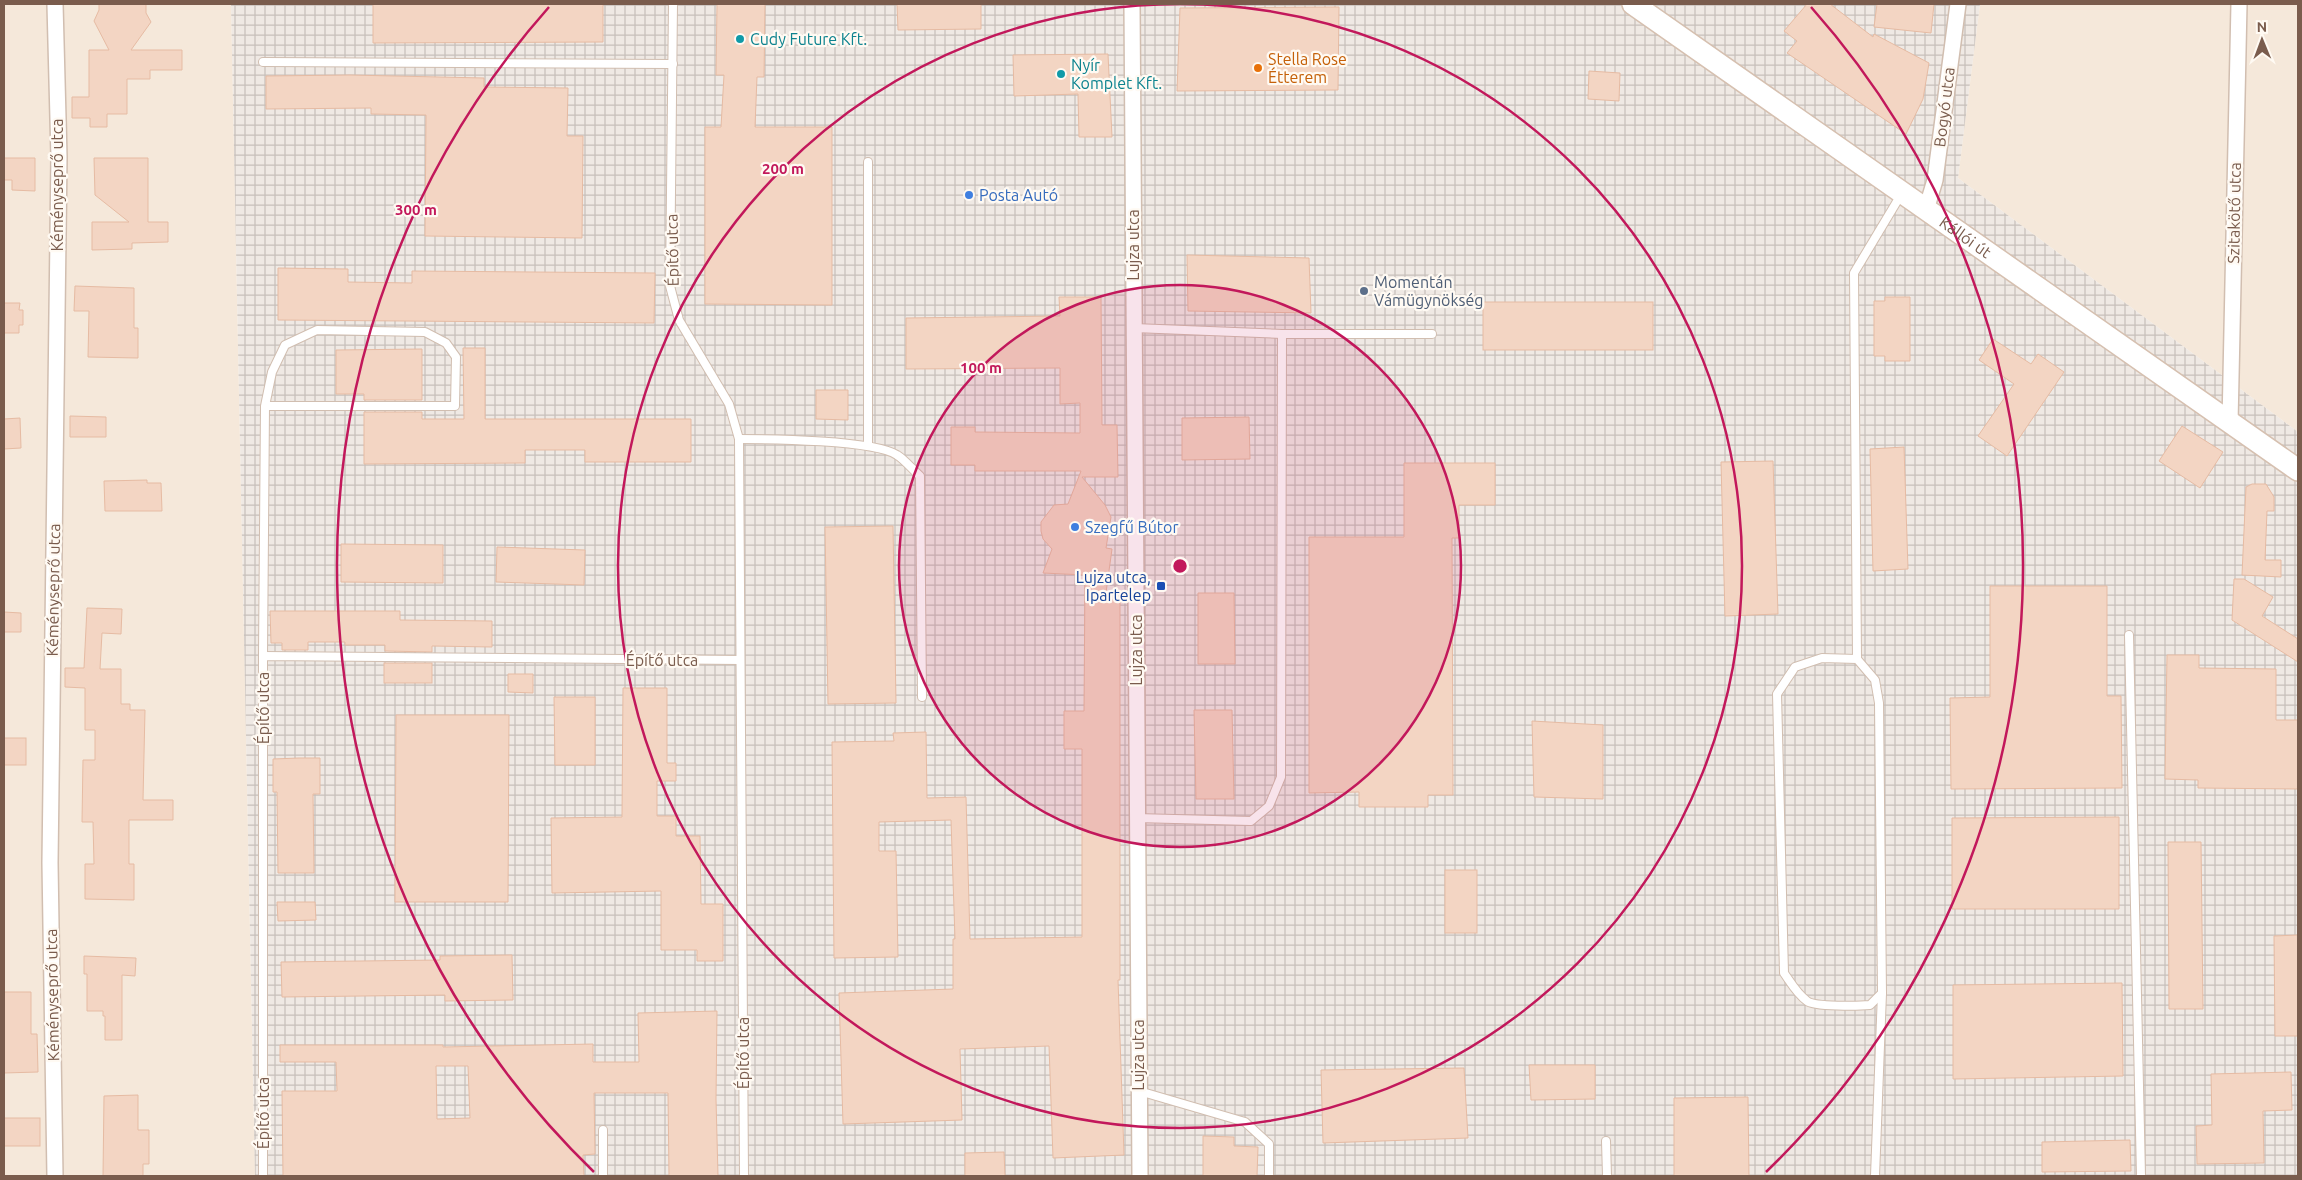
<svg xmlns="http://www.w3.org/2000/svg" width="2302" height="1180" viewBox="0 0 2302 1180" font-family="Ubuntu,sans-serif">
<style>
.residential{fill:#f5e8da}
.industrial{fill:url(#industrial-grid)}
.building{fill:#f3d5c3;stroke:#e6bba3;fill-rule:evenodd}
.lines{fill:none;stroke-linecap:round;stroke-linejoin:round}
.service-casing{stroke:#d1beb0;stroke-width:10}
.minor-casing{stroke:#d1beb0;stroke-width:18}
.secondary-casing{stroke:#d6c0b0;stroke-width:24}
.service{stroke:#fff;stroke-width:8}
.minor{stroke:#fff;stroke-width:15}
.secondary{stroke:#fff;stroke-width:21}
.ring{fill:none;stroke:#c2185b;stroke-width:2.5}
.culture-dot{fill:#0f9aa8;stroke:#fffaf3;stroke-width:2}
.food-dot{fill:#e8710a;stroke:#fffaf3;stroke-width:2}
.shop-dot{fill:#3f7fe0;stroke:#fffaf3;stroke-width:2}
.service-dot{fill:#5c6f8a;stroke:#fffaf3;stroke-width:2}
.transit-dot{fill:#1a4fb4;stroke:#fffaf3;stroke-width:2}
.labels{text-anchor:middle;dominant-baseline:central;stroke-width:4.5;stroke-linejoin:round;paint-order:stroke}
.culture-label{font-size:16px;fill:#0d838f;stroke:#fffaf3;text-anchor:start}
.food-label{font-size:16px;fill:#c56008;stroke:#fffaf3;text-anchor:start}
.street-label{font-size:16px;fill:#7a5c4d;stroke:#fffaf3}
.shop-label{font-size:16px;fill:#366cbe;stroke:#fffaf3;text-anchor:start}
.service-label{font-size:16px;fill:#4e5e75;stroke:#fffaf3;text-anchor:start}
.transit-label{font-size:16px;fill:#164399;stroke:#fffaf3;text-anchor:end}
.centre{fill:#c2185b;stroke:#fffaf3;stroke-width:2.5}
.ring-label{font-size:15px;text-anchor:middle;font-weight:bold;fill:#c2185b;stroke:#fffaf3;stroke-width:4.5;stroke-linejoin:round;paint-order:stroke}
</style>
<defs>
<pattern id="industrial-grid" width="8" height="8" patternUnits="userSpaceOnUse" patternTransform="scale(1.25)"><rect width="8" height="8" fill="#efe9e4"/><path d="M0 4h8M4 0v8" fill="none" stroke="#c7c0bb"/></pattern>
</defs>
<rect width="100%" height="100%" fill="#fdf6ec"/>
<g class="residential">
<path d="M 4,4 L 231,4 L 255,1176 L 4,1176 Z"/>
<path d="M 1980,4 L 2298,4 L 2298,432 L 1958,178 Z"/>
</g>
<path class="industrial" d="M 231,4 L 1980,4 L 1958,178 L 2298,432 L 2298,1176 L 255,1176 Z"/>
<g class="building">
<path d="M 99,4 L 146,4 L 146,13 L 151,22 L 131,50 L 182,50 L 182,70 L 150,70 L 150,79 L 127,79 L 127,114 L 107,114 L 107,127 L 90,127 L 90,118 L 72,118 L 72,97 L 89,97 L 89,50 L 109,50 L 94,21 L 99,10 Z"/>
<path d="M 373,4 L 603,4 L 603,42 L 373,43 Z"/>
<path d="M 717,4 L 765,4 L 764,77 L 757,77 L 755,127 L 832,127 L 832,305 L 705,304 L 705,127 L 721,127 L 724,75 L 716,75 Z"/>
<path d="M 897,4 L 981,4 L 981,29 L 898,30 Z"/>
<path d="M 1807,4 L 1830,4 L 1873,37 L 1874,34 L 1929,63 L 1923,99 L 1906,134 L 1787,53 L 1797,41 L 1784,31 Z"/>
<path d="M 1877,4 L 1934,4 L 1931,33 L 1874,27 Z"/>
<path d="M 1339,7 L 1338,90 L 1177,91 L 1180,8 Z"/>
<path d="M 1108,54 L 1112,137 L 1079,137 L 1078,94 L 1014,96 L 1013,55 Z"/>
<path d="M 1589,71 L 1620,73 L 1619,101 L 1588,99 Z"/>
<path d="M 350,75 L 484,78 L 484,87 L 568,88 L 567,136 L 583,136 L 582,238 L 425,236 L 426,115 L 371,114 L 371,108 L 266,109 L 266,76 Z"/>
<path d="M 4,158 L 35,158 L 35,191 L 12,190 L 12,180 L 4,180 Z"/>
<path d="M 94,158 L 148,158 L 148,222 L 168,222 L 168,242 L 132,243 L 132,249 L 92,250 L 92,222 L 129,222 L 95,195 Z"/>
<path d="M 1187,255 L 1309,258 L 1311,313 L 1188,311 Z"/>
<path d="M 278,268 L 348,269 L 348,282 L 412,283 L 412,271 L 655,273 L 654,323 L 278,320 Z"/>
<path d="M 75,286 L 134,288 L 134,328 L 138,328 L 138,358 L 88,357 L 89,311 L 74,311 Z"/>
<path d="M 1059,297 L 1101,297 L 1102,425 L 1117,425 L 1118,477 L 1082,477 L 1105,505 L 1111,517 L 1106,548 L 1112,549 L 1105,600 L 1120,600 L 1120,980 L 1118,980 L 1124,1155 L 1053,1158 L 1049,1046 L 960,1049 L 962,1120 L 843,1124 L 839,993 L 953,989 L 953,939 L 955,939 L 951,820 L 879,822 L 879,851 L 896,851 L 898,957 L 834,958 L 832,742 L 894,741 L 893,733 L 926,732 L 927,798 L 966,797 L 970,939 L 1082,937 L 1082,749 L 1064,749 L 1064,711 L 1084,711 L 1085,575 L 1043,573 L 1052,549 L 1043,539 L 1041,531 L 1041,522 L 1054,505 L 1068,504 L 1081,471 L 975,471 L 975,465 L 951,465 L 951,427 L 975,427 L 975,432 L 1080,433 L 1080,403 L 1060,404 L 1060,368 L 906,369 L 906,318 L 1060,316 Z"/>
<path d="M 1885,297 L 1910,297 L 1910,361 L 1885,361 L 1885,356 L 1874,356 L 1874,301 L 1885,301 Z"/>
<rect x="1483" y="302" width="170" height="48"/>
<path d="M 4,303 L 20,303 L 19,310 L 23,310 L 23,325 L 19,325 L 19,333 L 4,333 Z"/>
<path d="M 1993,339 L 2031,364 L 2038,354 L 2064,372 L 2007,456 L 1978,436 L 2014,384 L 1979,360 Z"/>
<path d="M 463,348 L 485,348 L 485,419 L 691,419 L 691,462 L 585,462 L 585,450 L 525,450 L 525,463 L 364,464 L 364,412 L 422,412 L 422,419 L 464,419 Z"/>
<path d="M 422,349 L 422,400 L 364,400 L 364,394 L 336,394 L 336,350 Z"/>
<path d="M 816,390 L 848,390 L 848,420 L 816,419 Z"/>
<path d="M 70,416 L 106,417 L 106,437 L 70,437 Z"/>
<path d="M 1249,417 L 1250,459 L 1182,460 L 1182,418 Z"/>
<path d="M 20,418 L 21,448 L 4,449 L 4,419 Z"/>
<path d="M 2182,426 L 2223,452 L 2200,488 L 2159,461 Z"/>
<path d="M 1904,447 L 1908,569 L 1873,571 L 1870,449 Z"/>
<path d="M 1773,461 L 1778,614 L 1725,616 L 1721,462 Z"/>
<path d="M 1404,463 L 1495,463 L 1495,505 L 1459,505 L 1459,538 L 1452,538 L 1453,795 L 1428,795 L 1428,807 L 1359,807 L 1359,792 L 1309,793 L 1309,537 L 1404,537 Z"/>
<path d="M 147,480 L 147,483 L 161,483 L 162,511 L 105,511 L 104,481 Z"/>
<path d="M 2252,484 L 2266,484 L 2274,497 L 2274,511 L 2267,511 L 2265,560 L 2281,560 L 2281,577 L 2242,575 L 2246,487 Z"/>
<path d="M 893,526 L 896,703 L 828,704 L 825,527 Z"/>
<path d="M 341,544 L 443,545 L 443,583 L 341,582 Z"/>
<path d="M 497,547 L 585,550 L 584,585 L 496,582 Z"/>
<path d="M 2234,579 L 2244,579 L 2273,597 L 2262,616 L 2298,639 L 2298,662 L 2232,620 Z"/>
<path d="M 1990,586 L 2107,586 L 2107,696 L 2121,696 L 2122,788 L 1951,789 L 1950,698 L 1990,697 Z"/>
<path d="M 1198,593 L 1234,593 L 1235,664 L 1198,664 Z"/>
<path d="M 87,608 L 122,609 L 121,634 L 102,633 L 100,669 L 121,669 L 121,704 L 130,704 L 130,710 L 145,710 L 143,800 L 173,800 L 173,820 L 129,820 L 129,864 L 134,864 L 134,900 L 85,899 L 85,864 L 94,864 L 93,822 L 82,822 L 83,760 L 95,760 L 95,730 L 85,730 L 85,688 L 65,687 L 65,668 L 84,668 Z"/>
<path d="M 270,611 L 400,611 L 400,620 L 492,621 L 492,647 L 432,646 L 432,652 L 385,651 L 385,645 L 345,645 L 345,642 L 308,642 L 308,650 L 282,650 L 282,643 L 271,643 Z"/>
<path d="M 4,612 L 21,613 L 21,632 L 4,632 Z"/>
<path d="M 2167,655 L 2199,655 L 2199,668 L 2276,669 L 2276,720 L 2298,720 L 2298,789 L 2198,788 L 2198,780 L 2165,779 Z"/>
<rect x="384" y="663" width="48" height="20"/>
<path d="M 508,674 L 533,674 L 533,693 L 508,692 Z"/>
<path d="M 623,688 L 667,688 L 667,763 L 676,763 L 676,781 L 657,781 L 657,816 L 676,816 L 676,836 L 700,836 L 701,904 L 723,904 L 723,961 L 697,961 L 697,950 L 661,950 L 661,891 L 552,893 L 551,818 L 622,817 Z"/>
<path d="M 554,697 L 595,697 L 595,765 L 555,765 Z"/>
<path d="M 1194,710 L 1232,710 L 1234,799 L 1196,799 Z"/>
<path d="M 396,715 L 509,715 L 508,902 L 395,902 Z"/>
<path d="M 1532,721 L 1603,725 L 1603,799 L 1534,797 Z"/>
<rect x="4" y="738" width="22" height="27"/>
<path d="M 299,758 L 320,758 L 320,794 L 313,794 L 314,873 L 278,873 L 277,792 L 273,792 L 273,759 Z"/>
<path d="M 2119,817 L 2119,909 L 1952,909 L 1952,818 Z"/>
<path d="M 2168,842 L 2201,842 L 2203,1009 L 2169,1009 Z"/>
<rect x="1445" y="870" width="32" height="63"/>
<path d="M 277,902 L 315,902 L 316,920 L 278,921 Z"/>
<path d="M 2298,935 L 2298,1036 L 2275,1036 L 2274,936 Z"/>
<path d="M 512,955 L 513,1000 L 445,1001 L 445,995 L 282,997 L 281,962 L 440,960 L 440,956 Z"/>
<path d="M 84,956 L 136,958 L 135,976 L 122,975 L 122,1040 L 105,1040 L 105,1016 L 103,1016 L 103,1011 L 87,1011 L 87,974 L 84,974 Z"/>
<path d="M 2122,983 L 2123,1076 L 1953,1079 L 1953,985 Z"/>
<path d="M 4,992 L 31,992 L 31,1034 L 37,1034 L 38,1072 L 4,1073 Z"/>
<path d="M 717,1011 L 716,1099 L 718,1176 L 669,1176 L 668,1093 L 594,1093 L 595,1154 L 583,1155 L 584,1176 L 283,1176 L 282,1091 L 337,1091 L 336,1062 L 280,1062 L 280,1045 L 443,1045 L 443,1047 L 593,1044 L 593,1062 L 639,1062 L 638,1013 ZM 436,1066 L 468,1066 L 470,1118 L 437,1119 Z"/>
<path d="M 1529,1065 L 1595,1065 L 1595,1099 L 1531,1100 Z"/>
<path d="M 1464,1068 L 1468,1138 L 1323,1143 L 1321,1070 Z"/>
<path d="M 2291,1072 L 2292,1110 L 2263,1111 L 2264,1163 L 2197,1164 L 2196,1126 L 2212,1125 L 2211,1074 Z"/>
<path d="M 138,1095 L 138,1130 L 149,1130 L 149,1164 L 143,1164 L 143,1176 L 103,1176 L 104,1096 Z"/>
<path d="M 1748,1097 L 1749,1176 L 1674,1176 L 1674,1098 Z"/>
<rect x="4" y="1118" width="36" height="28"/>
<path d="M 1203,1136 L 1234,1137 L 1234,1146 L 1258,1147 L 1257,1176 L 1203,1176 Z"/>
<path d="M 2130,1140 L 2131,1171 L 2042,1172 L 2042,1142 Z"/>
<path d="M 1004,1152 L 1005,1176 L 965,1176 L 965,1153 Z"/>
</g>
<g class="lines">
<defs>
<g id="service">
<path d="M 673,4 L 670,286 L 679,320 L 729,404 L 739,439 L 744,1176"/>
<path d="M 263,62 L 673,64"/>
<path d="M 868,162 L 868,445"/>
<path d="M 1134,328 L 1282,334 L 1432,334"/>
<path d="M 739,439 C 769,439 875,440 897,455 C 905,460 912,469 920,476 L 922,697"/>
<path d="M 2129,635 L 2141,1176"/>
<path d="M 263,656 L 265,406 L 272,372 L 285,345 L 317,330 L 425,332 L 446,343 L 456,357 L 455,406 L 265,406"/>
<path d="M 1857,659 L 1822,658 L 1795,667 L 1777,694 L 1784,973 C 1791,983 1797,994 1807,1001 C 1814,1007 1860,1006 1870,1005 L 1882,993 L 1879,703 L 1875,680 L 1857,659 L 1854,273 L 1902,193"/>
<path d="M 1136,818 L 1251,821 L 1269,806 L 1281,777 L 1282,334"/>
<path d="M 1139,1091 L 1245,1122 L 1269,1144 L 1269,1176"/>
<path d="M 603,1130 L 603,1176"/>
<path d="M 1606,1141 L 1607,1176"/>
<path d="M 263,1176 L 263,656 L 740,660"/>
<path d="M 1875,1176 L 1882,993"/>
</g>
<g id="minor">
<path d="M 1132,4 L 1140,1176"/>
<path d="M 1926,210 L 1935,180 L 1958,4"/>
<path d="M 2230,423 L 2239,4"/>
<path d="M 55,1176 L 50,863 L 59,157 L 55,4"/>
</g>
<g id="secondary">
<path id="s1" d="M 1633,4 L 2298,470"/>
</g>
</defs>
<use href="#service" class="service-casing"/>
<use href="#minor" class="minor-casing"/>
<use href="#secondary" class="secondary-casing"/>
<use href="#service" class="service"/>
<use href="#minor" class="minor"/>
<use href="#secondary" class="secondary"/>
</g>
<circle cx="1180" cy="566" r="281" fill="#c2185b" fill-opacity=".12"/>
<g class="ring">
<circle cx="1180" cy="566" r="281"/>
<circle cx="1180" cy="566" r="562"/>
<path d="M594 1172A843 843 0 0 1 549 7M1811 7A843 843 0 0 1 1766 1172"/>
</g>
<g class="culture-dot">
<circle cx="740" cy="39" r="5"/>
<circle cx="1061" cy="74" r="5"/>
</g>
<circle class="food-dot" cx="1258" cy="68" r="5"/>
<g class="shop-dot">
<circle cx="969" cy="195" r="5"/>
<circle cx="1075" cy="527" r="5"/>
</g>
<circle class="service-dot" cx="1364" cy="291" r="5"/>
<rect class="transit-dot" x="1156" y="581" width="10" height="10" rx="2.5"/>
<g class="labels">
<g class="culture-label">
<text x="750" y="39">Cudy Future Kft.</text>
<text x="1071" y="65">Nyír<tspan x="1071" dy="18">Komplet Kft.</tspan></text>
</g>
<g class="food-label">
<text x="1268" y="59">Stella Rose<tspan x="1268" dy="18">Étterem</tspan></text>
</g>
<g class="street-label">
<text transform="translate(1944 107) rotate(-83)">Bogyó utca</text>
<text transform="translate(57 185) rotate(-90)">Kéményseprő utca</text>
<text transform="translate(2234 213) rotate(-89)">Szitakötő utca</text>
<text stroke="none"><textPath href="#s1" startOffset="406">Kállói út</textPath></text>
<text transform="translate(1133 245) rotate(-90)">Lujza utca</text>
<text transform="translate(672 250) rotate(-91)">Építő utca</text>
<text transform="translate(53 590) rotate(-89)">Kéményseprő utca</text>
<text transform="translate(1136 650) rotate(-90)">Lujza utca</text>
<text x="662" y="660">Építő utca</text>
<text transform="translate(263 708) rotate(-90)">Építő utca</text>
<text transform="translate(52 995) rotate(-91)">Kéményseprő utca</text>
<text transform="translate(743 1053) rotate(-90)">Építő utca</text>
<text transform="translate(1138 1055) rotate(-90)">Lujza utca</text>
<text transform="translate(263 1113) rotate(-90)">Építő utca</text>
</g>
<g class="shop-label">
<text x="979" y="195">Posta Autó</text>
<text x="1085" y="527">Szegfű Bútor</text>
</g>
<g class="service-label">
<text x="1374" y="282">Momentán<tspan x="1374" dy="18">Vámügynökség</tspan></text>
</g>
<g class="transit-label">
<text x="1151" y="577">Lujza utca,<tspan x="1151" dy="18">Ipartelep</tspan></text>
</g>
</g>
<circle cx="1180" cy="566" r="8" class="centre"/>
<g class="ring-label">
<text x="783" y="174">200 m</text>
<text x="416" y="215">300 m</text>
<text x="981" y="373">100 m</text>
</g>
<rect width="2302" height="1180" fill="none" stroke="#7a5c4d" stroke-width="10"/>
<g transform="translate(2262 40) rotate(359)" stroke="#fffaf3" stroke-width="4" paint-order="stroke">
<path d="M0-4L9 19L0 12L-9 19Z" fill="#7a5c4d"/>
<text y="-8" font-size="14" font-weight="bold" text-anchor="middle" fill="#7a5c4d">N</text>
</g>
</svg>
